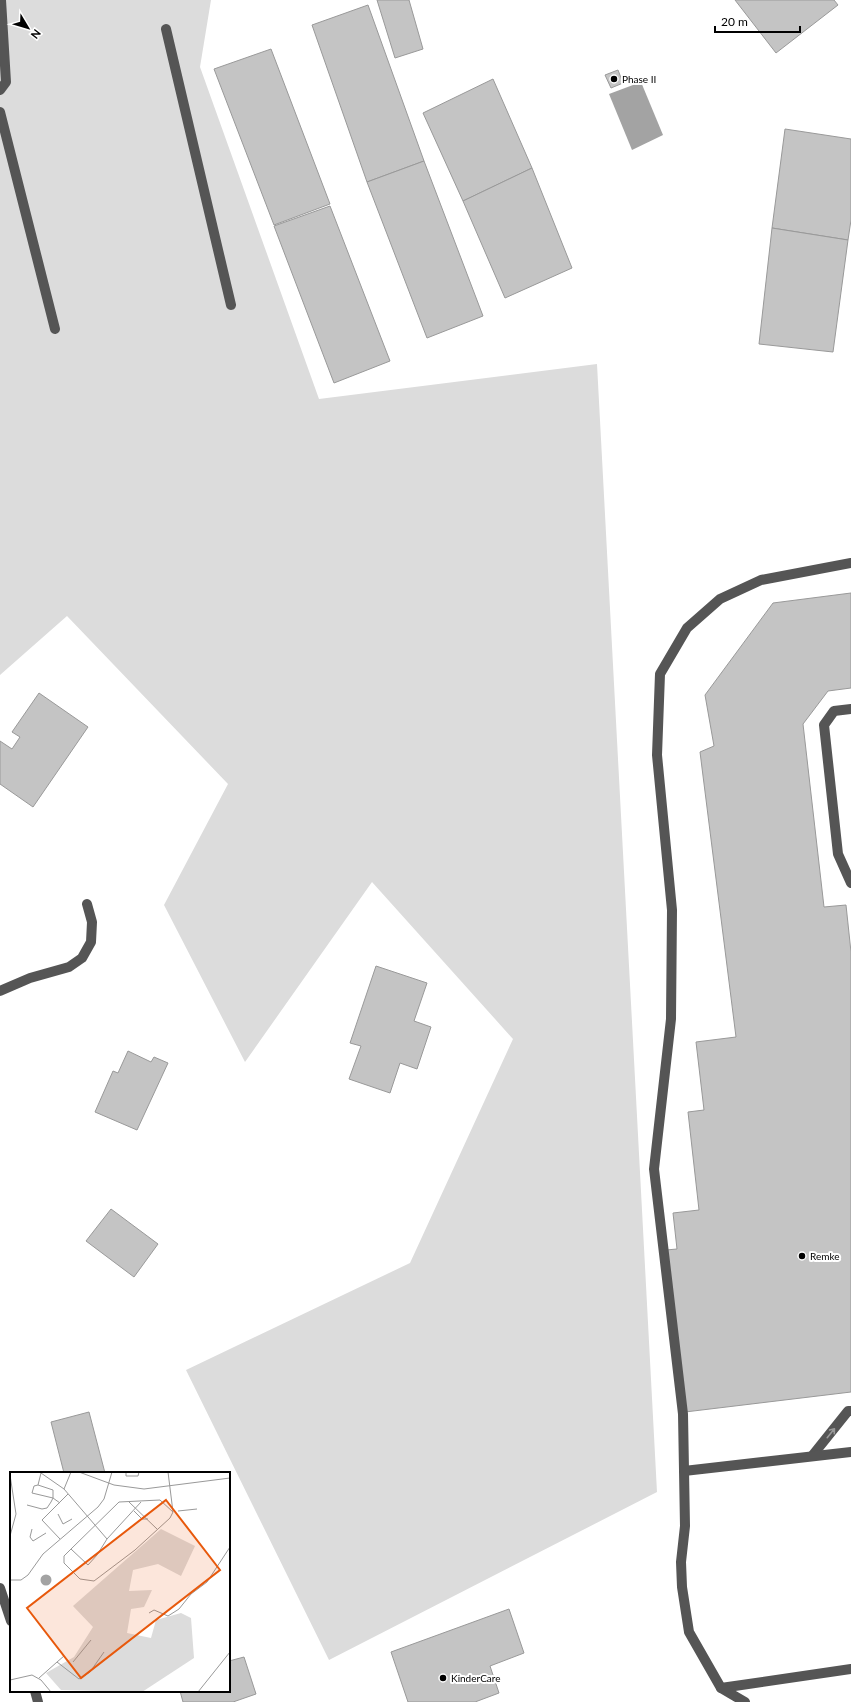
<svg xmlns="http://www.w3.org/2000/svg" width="851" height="1702" viewBox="0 0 851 1702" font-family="Lato,sans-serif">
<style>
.green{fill:#dcdcdc}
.water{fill:#a3a3a3}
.building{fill:#c4c4c4;stroke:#999}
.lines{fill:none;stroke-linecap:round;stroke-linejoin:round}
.minor{stroke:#555;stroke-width:10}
.oneway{stroke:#999}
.poi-dot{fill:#000;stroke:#fff;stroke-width:1.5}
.labels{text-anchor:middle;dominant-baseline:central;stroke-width:4;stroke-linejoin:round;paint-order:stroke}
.poi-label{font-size:10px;fill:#000;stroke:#fff;text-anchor:start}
.inset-road{fill:none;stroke:#999;stroke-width:1}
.view{fill:#e8590c;fill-opacity:0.15;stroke:#e8590c;stroke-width:2}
.inset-edge{fill:none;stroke:#000;stroke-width:2}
</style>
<rect width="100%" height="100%" fill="#fff"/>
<path class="green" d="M 0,0 L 211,0 L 200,67 L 319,399 L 597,364 L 657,1492 L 329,1660 L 186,1370 L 410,1263 L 513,1039 L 372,882 L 245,1062 L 164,905 L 228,784 L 67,616 L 0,675 Z"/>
<path class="water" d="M 641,82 L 663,135 L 632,150 L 609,94 Z"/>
<g class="building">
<path d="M 377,0 L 409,0 L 423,49 L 395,58 Z"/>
<path d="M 735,0 L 834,0 L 838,5 L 776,53 Z"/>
<path d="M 368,5 L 424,161 L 367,182 L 312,25 Z"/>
<path d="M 271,49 L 330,204 L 274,225 L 214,69 Z"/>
<path d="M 618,70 L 623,83 L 611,88 L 605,75 Z"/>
<path d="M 493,79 L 532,168 L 463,201 L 423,113 Z"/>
<path d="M 785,129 L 851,139 L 851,220 L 848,240 L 772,228 Z"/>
<path d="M 424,161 L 483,316 L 427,338 L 367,182 Z"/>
<path d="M 532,168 L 572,268 L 505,298 L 463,201 Z"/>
<path d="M 330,206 L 390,361 L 334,383 L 274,226 Z"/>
<path d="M 772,228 L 848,240 L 833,352 L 759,344 Z"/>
<path d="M 851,593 L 851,688 L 828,691 L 803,724 L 824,907 L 846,905 L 851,952 L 851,1392 L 685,1412 L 666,1250 L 677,1249 L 673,1213 L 699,1210 L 688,1112 L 704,1110 L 696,1042 L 736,1037 L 700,752 L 714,746 L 705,695 L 773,603 Z"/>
<path d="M 39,693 L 88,727 L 33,807 L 0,784 L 0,741 L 12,749 L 20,737 L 12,732 Z"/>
<path d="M 376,966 L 427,983 L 414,1021 L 431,1027 L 417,1069 L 400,1063 L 390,1093 L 349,1079 L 361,1046 L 350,1043 Z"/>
<path d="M 128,1051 L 151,1062 L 154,1057 L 168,1063 L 137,1130 L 95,1112 L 113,1071 L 118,1073 Z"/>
<path d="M 111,1209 L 158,1244 L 134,1277 L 86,1241 Z"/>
<path d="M 89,1412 L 105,1473 L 64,1473 L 51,1422 Z"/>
<path d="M 509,1609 L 524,1653 L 490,1666 L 499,1693 L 475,1702 L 408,1702 L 391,1652 Z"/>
<path d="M 244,1657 L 256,1694 L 233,1702 L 183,1702 L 180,1691 L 229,1691 L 229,1661 Z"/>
</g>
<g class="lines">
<g class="minor">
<path d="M 166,29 L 231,305"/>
<path d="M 0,90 L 6,82 L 1,0"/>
<path d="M 0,112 L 55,329"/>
<path d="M 851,709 L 834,711 L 824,725 L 838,854 L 851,883"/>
<path d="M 0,991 L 30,978 L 69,967 L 82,958 L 91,942 L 92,922 L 87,904"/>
<path d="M 812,1456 L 848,1411 L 851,1411"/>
<path d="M 684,1471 L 851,1452"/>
<path d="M 0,1588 L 11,1621"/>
<path d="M 721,1688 L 851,1669"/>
<path d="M 35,1691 L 38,1702"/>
<path d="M 745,1702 L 721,1688 L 689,1632 L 682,1587 L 681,1562 L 685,1526 L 683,1414 L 654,1169 L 671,1019 L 672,910 L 657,755 L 660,674 L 687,628 L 720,599 L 761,580 L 851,563"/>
</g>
</g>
<defs><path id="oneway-shaft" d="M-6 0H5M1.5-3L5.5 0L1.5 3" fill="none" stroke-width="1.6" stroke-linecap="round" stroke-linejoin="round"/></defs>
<use class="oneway" href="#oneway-shaft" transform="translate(831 1433) rotate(-51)"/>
<g class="poi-dot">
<circle cx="614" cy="79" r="4"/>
<circle cx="802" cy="1256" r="4"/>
<circle cx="443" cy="1678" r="4"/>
</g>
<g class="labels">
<g class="poi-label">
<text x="622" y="79">Phase II</text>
<text x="810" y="1256">Remke</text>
<text x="451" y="1678">KinderCare</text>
</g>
</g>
<g transform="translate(10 1472)">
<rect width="220" height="220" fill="#fff"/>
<path d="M 151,57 L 185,74 L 171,104 L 148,92 L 123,98 L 119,119 L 142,118 L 134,135 L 121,137 L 117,161 L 141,166 L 146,148 L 171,141 L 181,146 L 184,186 L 132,220 L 51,218 L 36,201 L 64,185 L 83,155 L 63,134 Z" fill="#dcdcdc"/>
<path d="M30.5 108a5.5 5.5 0 1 1 11 0a5.5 5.5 0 1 1-11 0Z" fill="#a3a3a3"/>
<path class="inset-road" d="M 69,0 L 104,13 L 134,17 L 220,6M 116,0 L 116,4 L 128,4 L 129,0M 158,0 L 163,40 L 160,46 L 125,78 L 84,109 L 70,107 L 54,91 L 54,84 L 61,77 L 109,30 L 150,28 L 163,40M 0,3 L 6,42 L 0,64M 54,17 L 61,0M 119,30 L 147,57M 50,31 L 43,26 L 43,18 L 28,13 L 31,1 L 54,17 L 97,67M 17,33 L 32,37 L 37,36 L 41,30 L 43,26 L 22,21 L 24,14 L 28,13M 124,39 L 132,47 L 138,47M 168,39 L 187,37M 48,42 L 53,52 L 62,47M 22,57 L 20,65 L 23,69 L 36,61M 50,67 L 32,48 L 58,22M 61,77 L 78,93 L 87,83 L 97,67 L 131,30M 0,108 L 11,108 L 18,103 L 33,82 L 88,35 L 94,27 L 102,0M 139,141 L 144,138 L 158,144 L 169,137 L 181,122 L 197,110 L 220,75M 54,184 L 47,190 L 69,207 L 80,200 L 94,180M 63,190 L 81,168M 29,206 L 47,190M 0,208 L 22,203 L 31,208 L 41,220M 188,220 L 220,180"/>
<path class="view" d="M 156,28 L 210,98 L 71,206 L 17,136 Z"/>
<rect width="220" height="220" class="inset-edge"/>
</g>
<g transform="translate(28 28) rotate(128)" stroke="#ffffff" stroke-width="3" paint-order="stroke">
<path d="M0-3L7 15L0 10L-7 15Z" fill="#000000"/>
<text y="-6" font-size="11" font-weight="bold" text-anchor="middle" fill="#000000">N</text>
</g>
<path d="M715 26v6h85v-6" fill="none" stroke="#000000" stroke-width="2"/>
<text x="721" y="26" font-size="12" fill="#000000" stroke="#ffffff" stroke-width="3" paint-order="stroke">20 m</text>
</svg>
